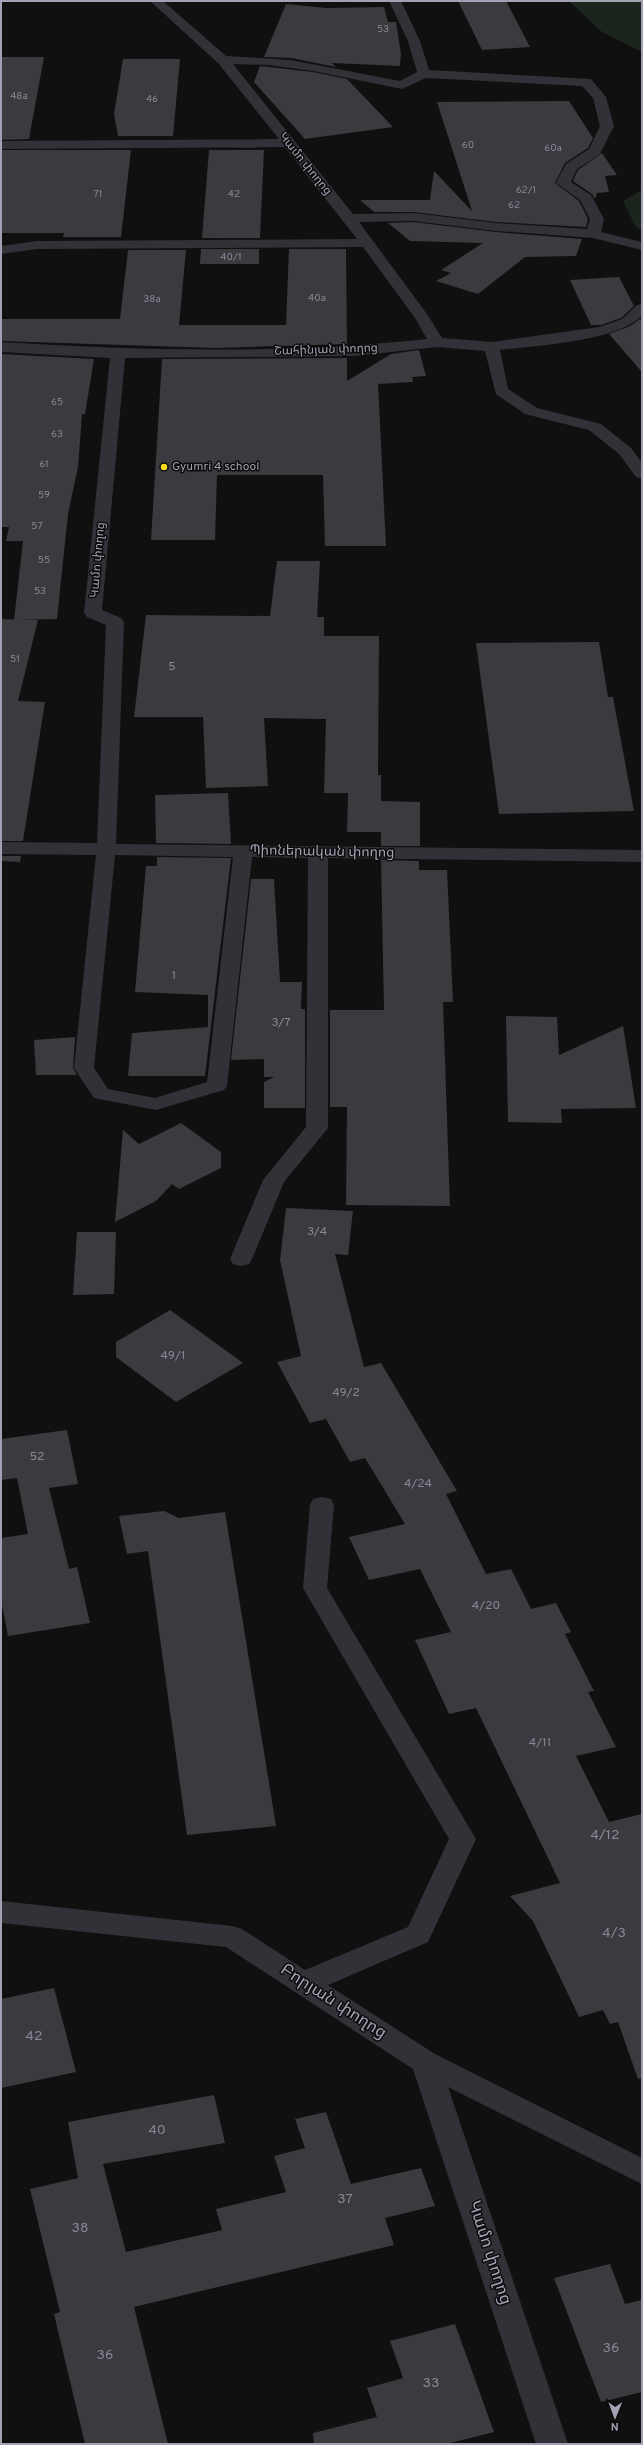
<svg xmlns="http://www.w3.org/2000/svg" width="643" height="2445" viewBox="0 0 643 2445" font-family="Overpass,'Noto Sans Armenian',sans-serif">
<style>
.green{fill:#1c241e}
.building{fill:#3a3a3f}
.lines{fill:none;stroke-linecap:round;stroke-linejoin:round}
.minor{fill:#313137;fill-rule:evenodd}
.poi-dot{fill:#fbdd1e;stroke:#0b0b0c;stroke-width:1.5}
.labels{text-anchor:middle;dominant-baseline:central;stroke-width:3;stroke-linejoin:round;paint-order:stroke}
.far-number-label{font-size:10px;fill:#868896}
.far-street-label{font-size:12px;fill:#a0a2b3;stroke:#0b0b0c}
.far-poi-label{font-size:12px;fill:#a0a2b3;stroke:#0b0b0c;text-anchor:start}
.number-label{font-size:12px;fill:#868896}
.street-label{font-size:14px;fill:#a0a2b3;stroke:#0b0b0c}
.near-number-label{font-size:14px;fill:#868896}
.near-street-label{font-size:17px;fill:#a0a2b3;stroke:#0b0b0c}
</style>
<rect width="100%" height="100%" fill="#101011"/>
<g class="green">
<path d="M 569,1 L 642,1 L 642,52 L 602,32 Z"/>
<path d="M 642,190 L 642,230 L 636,227 L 623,201 Z"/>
</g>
<g class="building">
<path d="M 458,1 L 506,1 L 530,47 L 482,50 Z"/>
<path d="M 286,4 L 326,8 L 384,7 L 388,22 L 396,22 L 401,54 L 400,66 L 332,63 L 336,67 L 291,58 L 264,57 Z"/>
<path d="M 1,57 L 44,57 L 29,139 L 1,140 Z"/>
<path d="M 123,59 L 180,59 L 173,136 L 118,136 L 114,114 Z"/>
<path d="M 260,66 L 313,72 L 347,79 L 393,127 L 305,139 L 254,82 Z"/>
<path d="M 569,101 L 593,138 L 588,148 L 565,163 L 555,183 L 579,201 L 588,219 L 586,227 L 496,222 L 413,212 L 374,212 L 360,200 L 430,200 L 434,171 L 472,211 L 437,102 Z"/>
<path d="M 1,150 L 131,150 L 121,237 L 63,237 L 64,233 L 1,233 Z"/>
<path d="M 209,150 L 264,150 L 260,238 L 202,238 Z"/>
<path d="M 602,153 L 617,175 L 605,176 L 609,192 L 597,193 L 595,199 L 592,194 L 573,181 L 578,170 Z"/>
<path d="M 413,222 L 496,232 L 582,239 L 576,256 L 525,257 L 478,294 L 436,281 L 451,273 L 441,270 L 483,243 L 410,241 L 388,223 Z"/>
<path d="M 201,249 L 259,249 L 259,264 L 200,264 Z"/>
<path d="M 289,249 L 346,249 L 347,344 L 214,348 L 1,341 L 1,319 L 120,319 L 128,250 L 186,250 L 179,325 L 286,325 Z"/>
<path d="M 619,277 L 634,306 L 621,318 L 601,325 L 591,325 L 570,280 Z"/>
<path d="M 640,319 L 642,322 L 642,372 L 609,334 L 630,326 Z"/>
<path d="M 419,350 L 426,376 L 412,377 L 413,382 L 378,384 L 386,546 L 325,546 L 323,475 L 217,475 L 215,540 L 151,540 L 162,359 L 347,358 L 347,381 L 391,354 Z"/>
<path d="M 1,354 L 94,359 L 85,414 L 82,414 L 78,467 L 68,514 L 57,619 L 14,620 L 23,541 L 6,541 L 9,527 L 1,527 Z"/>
<path d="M 277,561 L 320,561 L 317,617 L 324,617 L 324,636 L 379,636 L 378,775 L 381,775 L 381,801 L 420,802 L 420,846 L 381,846 L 381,832 L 347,832 L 348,793 L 324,793 L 326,719 L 264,718 L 268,786 L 206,788 L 203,717 L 134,717 L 146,615 L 270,616 Z"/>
<path d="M 1,619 L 38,620 L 18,701 L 45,702 L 23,841 L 1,841 Z"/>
<path d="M 599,642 L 608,697 L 613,697 L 634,811 L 499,814 L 476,643 Z"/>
<path d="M 228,793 L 231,844 L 156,843 L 155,795 Z"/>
<path d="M 1,856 L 21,856 L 20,862 L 1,861 Z"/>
<path d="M 157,857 L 231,858 L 205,1076 L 128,1076 L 132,1033 L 208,1027 L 208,995 L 135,992 L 146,866 L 157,866 Z"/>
<path d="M 381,860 L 419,861 L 419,870 L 447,870 L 453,1002 L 443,1002 L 450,1206 L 346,1205 L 347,1107 L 330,1107 L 330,1010 L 384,1010 Z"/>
<path d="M 251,879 L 274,879 L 280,982 L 302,982 L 301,1009 L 305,1009 L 305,1108 L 264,1108 L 264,1082 L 274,1077 L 264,1077 L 264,1059 L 231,1060 Z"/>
<path d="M 506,1016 L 557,1017 L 559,1055 L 623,1026 L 636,1108 L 561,1109 L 562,1123 L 508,1122 Z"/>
<path d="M 75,1037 L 73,1068 L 77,1075 L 36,1075 L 34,1040 Z"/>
<path d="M 181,1123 L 221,1152 L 221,1168 L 179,1189 L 172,1184 L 156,1201 L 115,1222 L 123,1130 L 139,1144 Z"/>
<path d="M 286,1208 L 353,1211 L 348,1255 L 335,1254 L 364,1367 L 381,1363 L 457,1491 L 446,1494 L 486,1574 L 511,1569 L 531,1609 L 556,1603 L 571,1632 L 565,1634 L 594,1691 L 588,1692 L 616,1747 L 576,1756 L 609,1822 L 642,1814 L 642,2078 L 638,2079 L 618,2022 L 610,2024 L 603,2010 L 579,2017 L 533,1921 L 510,1896 L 560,1883 L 476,1708 L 449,1714 L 415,1640 L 451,1632 L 420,1569 L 369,1580 L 349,1537 L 405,1524 L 365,1458 L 350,1462 L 326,1419 L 310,1423 L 277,1362 L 301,1356 L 280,1260 Z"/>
<path d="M 77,1232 L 116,1232 L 114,1294 L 73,1295 Z"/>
<path d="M 170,1310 L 243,1363 L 176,1402 L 116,1357 L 116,1342 Z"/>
<path d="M 67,1430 L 78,1484 L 49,1488 L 69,1569 L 77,1567 L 90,1623 L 8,1636 L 1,1600 L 1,1538 L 28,1534 L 17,1478 L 1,1480 L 1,1439 Z"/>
<path d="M 164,1511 L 179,1518 L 225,1512 L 276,1826 L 187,1835 L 148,1551 L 127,1554 L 119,1516 Z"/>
<path d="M 54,1988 L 76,2072 L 1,2088 L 1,1999 Z"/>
<path d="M 214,2095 L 225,2143 L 103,2164 L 126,2252 L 222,2230 L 216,2209 L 286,2192 L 274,2156 L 305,2148 L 295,2119 L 326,2112 L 351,2184 L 421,2168 L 435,2206 L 385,2218 L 394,2245 L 134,2307 L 168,2444 L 85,2444 L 54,2314 L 60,2312 L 30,2189 L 78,2178 L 68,2122 Z"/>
<path d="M 610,2264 L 625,2304 L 642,2300 L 642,2392 L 601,2402 L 554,2278 Z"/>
<path d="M 455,2324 L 494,2432 L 446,2444 L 314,2444 L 313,2433 L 377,2417 L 367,2388 L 403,2378 L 390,2341 Z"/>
</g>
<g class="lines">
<g class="minor">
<path d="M 150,1 L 163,1 L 226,56 L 291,60 L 400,81 L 417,72 L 408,41 L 389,1 L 401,1 L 420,41 L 429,70 L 591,79 L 606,97 L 614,126 L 600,154 L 577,169 L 571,182 L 591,195 L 604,219 L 601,232 L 642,242 L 642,250 L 593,238 L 496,231 L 413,221 L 359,222 L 427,314 L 442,338 L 492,342 L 599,327 L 622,319 L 637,305 L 642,304 L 642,316 C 614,342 539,345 500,350 L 508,389 L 537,408 L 601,424 L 631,448 L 642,463 L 642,479 L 636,477 L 619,454 L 589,430 L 525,414 L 496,394 L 485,351 L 437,347 L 355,356 L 125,358 L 102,610 L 121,618 L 124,622 L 116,844 L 642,850 L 642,862 L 328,858 L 328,1128 L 284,1182 L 252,1259 L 249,1264 L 241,1266 L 233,1264 L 230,1259 L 263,1180 L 306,1127 L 308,858 L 252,857 L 227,1086 L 224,1090 L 156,1110 L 94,1098 L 74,1068 L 96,855 L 1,854 L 1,842 L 97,843 L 106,625 L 87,617 L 84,613 L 110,358 L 1,352 L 1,342 C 143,351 286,354 427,339 L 415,318 L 363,247 L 37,249 L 1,254 L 1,246 L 37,241 L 357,239 L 285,147 L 1,149 L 1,141 L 279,139 L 218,63 ZM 233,64 L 269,65 L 313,71 L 402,89 L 426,78 L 582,86 L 593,98 L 600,126 L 589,149 L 566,164 L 556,183 L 580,200 L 590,219 L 587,229 L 496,223 L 413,213 L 353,214 ZM 115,855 L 233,857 L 207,1082 L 155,1098 L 108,1089 L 94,1068 Z"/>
<path d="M 322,1497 L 331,1499 L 334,1505 L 327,1588 L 476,1839 L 428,1942 L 328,1985 L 435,2054 L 642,2158 L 642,2184 L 448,2087 L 568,2444 L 536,2444 L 413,2069 L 226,1947 L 1,1923 L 1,1901 L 232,1926 L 242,1929 L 305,1970 L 408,1927 L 449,1839 L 303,1588 L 310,1505 L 313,1499 Z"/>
</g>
</g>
<circle class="poi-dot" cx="164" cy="467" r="4"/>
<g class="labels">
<g class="far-number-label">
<text x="383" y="29">53</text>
<text x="19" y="96">48a</text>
<text x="152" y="99">46</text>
<text x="468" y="145">60</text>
<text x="553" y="148">60a</text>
<text x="526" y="190">62/1</text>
<text x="98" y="194">71</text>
<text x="234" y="194">42</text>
<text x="514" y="205">62</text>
<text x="231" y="257">40/1</text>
<text x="317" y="298">40a</text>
<text x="152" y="299">38a</text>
<text x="57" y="402">65</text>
<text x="57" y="434">63</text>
<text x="44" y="464">61</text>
<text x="44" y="495">59</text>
<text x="37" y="526">57</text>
<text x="44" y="560">55</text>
<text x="40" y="591">53</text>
<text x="15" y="659">51</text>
</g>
<g class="far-street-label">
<text transform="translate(305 164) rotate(51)">Կամո փողոց</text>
<text transform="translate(326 350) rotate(-2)">Շահինյան փողոց</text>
<text transform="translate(98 560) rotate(-85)">Կամո փողոց</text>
</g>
<g class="far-poi-label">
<text x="172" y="467">Gyumri 4 school</text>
</g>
<g class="number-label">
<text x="172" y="667">5</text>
<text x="174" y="976">1</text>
<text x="281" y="1023">3/7</text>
<text x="317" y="1232">3/4</text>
<text x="173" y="1356">49/1</text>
<text x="346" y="1393">49/2</text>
<text x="37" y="1457">52</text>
<text x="418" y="1484">4/24</text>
<text x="486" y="1606">4/20</text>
<text x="540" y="1743">4/11</text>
</g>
<g class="street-label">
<text transform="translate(322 852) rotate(1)">Պիոներական փողոց</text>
</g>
<g class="near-number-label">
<text x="605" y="1835">4/12</text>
<text x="614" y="1933">4/3</text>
<text x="34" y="2036">42</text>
<text x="157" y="2130">40</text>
<text x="345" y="2199">37</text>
<text x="80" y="2228">38</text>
<text x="611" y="2348">36</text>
<text x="105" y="2355">36</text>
<text x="431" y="2383">33</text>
</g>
<g class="near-street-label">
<text transform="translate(333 2002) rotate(33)">Բորյան փողոց</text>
<text transform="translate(489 2253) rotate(72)">Կամո փողոց</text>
</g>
</g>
<rect width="643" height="2445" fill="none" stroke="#a0a2b3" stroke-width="4"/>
<g transform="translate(615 2417) rotate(181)" stroke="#0b0b0c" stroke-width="3" paint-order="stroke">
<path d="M0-3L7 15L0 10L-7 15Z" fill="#a0a2b3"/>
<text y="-6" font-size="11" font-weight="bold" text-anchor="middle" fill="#a0a2b3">N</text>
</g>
</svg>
